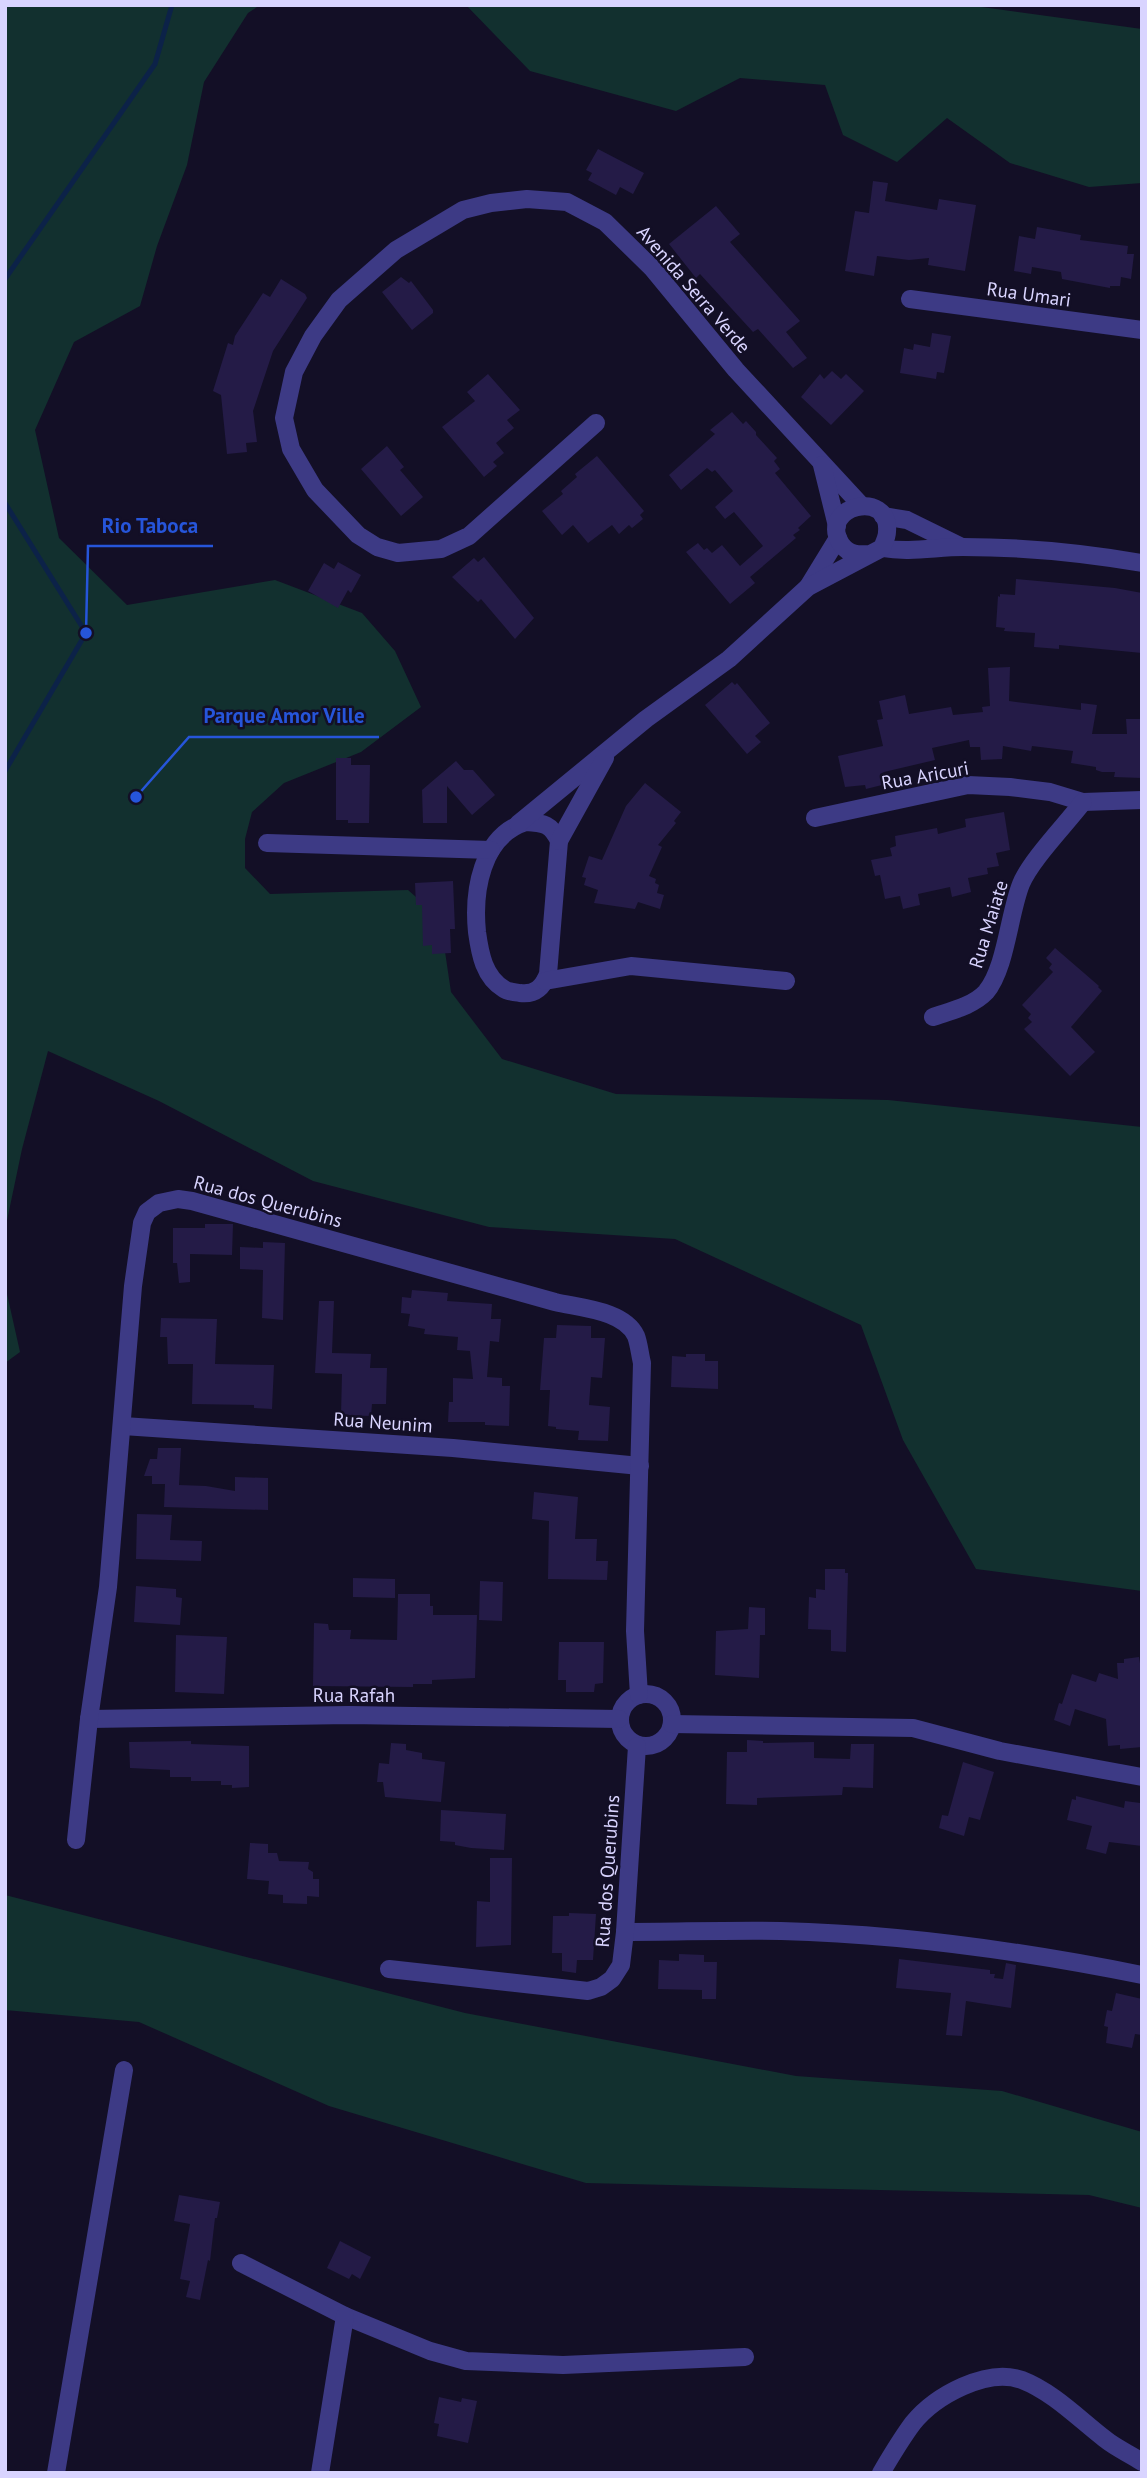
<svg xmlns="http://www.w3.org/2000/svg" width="1147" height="2478" viewBox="0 0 1147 2478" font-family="'PT Sans',sans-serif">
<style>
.green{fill:#12302f}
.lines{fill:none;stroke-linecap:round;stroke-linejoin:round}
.stream{stroke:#0c2248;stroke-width:5}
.building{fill:#241b47}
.minor{stroke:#3d3a85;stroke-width:18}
.labels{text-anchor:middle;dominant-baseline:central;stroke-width:5;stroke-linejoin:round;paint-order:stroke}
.street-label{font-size:19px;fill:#d9d4ff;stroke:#130f26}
.leader{fill:none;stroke:#2655da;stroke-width:2.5}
.callout-dot{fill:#2655da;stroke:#130f26;stroke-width:2.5}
.callout-label{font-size:21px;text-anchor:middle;font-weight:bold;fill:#2655da;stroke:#130f26;stroke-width:5;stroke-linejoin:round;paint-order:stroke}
</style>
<rect width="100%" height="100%" fill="#130f26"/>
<g class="green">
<path d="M 5,5 L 260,5 L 248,13 L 204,82 L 187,165 L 157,246 L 140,306 L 74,342 L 35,430 L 59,538 L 127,605 L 275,580 L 362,613 L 395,651 L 421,707 L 361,752 L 284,783 L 252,812 L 245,839 L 245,868 L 270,894 L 408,890 L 440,918 L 451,992 L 502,1059 L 616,1094 L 888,1100 L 1142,1127 L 1142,1591 L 976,1569 L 903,1440 L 861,1325 L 675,1239 L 489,1227 L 313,1181 L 159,1101 L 48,1051 L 22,1149 L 5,1230 Z"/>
<path d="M 466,5 L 967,5 L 1142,29 L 1142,183 L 1089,187 L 1010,163 L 947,118 L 897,162 L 843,135 L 825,85 L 740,78 L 676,111 L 530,71 Z"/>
<path d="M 5,1285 L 20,1352 L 5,1363 Z"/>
<path d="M 5,1895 L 465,2013 L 796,2076 L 1002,2091 L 1142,2132 L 1142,2208 L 1089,2195 L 586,2183 L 329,2106 L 139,2022 L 5,2010 Z"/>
</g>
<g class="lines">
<g class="stream">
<path d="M 5,279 L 155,64 L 172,5"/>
<path d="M 5,503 L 86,633 L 5,771"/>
</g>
</g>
<g class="building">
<path d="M 598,149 L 644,173 L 633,194 L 620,187 L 616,195 L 588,180 L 592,173 L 586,170 Z"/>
<path d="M 873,181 L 888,183 L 885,201 L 937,210 L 939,199 L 976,205 L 965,271 L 928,265 L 929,258 L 909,260 L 877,256 L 874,276 L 845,271 L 855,211 L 869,213 Z"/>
<path d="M 716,206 L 740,234 L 730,242 L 800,321 L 786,332 L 807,358 L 793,368 L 758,329 L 753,332 L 700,274 L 696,278 L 669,244 Z"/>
<path d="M 1037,227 L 1081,235 L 1080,240 L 1128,246 L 1127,254 L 1134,254 L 1131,279 L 1121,277 L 1120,286 L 1110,286 L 1110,288 L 1062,279 L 1061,272 L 1032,267 L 1031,274 L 1014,271 L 1019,236 L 1035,239 Z"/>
<path d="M 401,277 L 409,283 L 411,281 L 433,310 L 433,313 L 412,330 L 382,292 Z"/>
<path d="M 281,279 L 305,294 L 307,298 L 273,351 L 253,411 L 257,442 L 246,443 L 247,452 L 227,454 L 221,395 L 213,391 L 228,343 L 233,345 L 235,336 L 263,293 L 270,297 Z"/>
<path d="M 932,333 L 951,336 L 944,373 L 937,372 L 936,379 L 900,373 L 904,348 L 913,350 L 914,344 L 930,347 Z"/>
<path d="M 832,371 L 841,379 L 846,374 L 864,391 L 831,425 L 801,397 L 820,374 L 824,379 Z"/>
<path d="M 488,374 L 520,410 L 507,420 L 514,428 L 496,443 L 504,453 L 493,462 L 497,466 L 484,477 L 442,427 L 475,401 L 467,392 Z"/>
<path d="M 732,412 L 743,424 L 746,421 L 756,432 L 756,435 L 777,458 L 774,461 L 780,469 L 775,473 L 811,516 L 798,528 L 800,530 L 793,535 L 796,538 L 750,577 L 755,583 L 730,604 L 686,552 L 698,543 L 704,550 L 707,548 L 712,553 L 722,545 L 740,566 L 763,546 L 734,512 L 725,519 L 715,507 L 733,491 L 715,470 L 712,472 L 707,468 L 681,490 L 669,475 L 715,434 L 710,430 Z"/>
<path d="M 387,446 L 404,467 L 400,470 L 423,497 L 401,516 L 361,469 Z"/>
<path d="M 597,456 L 644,511 L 640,515 L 643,519 L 632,528 L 629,525 L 619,534 L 612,525 L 588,543 L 573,525 L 562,535 L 542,511 L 563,494 L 561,491 L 577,477 L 575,474 Z"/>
<path d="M 484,557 L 534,618 L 515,639 L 481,599 L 478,602 L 452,577 L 474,558 L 478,562 Z"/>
<path d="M 338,562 L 361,575 L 351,593 L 348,590 L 338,608 L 308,591 L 324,563 L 334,569 Z"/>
<path d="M 1016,579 L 1115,588 L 1142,593 L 1142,653 L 1059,645 L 1059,649 L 1034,647 L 1035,633 L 1004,631 L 1005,628 L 996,627 L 998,596 L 1000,597 L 1000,594 L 1015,595 Z"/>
<path d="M 1010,667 L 1009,701 L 1081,710 L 1081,703 L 1097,705 L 1092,734 L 1127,734 L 1126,719 L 1142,719 L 1142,778 L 1114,777 L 1115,772 L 1102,772 L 1096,770 L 1096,767 L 1071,763 L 1073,751 L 1032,746 L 1031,751 L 1003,746 L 1002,759 L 981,760 L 980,747 L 970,747 L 969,740 L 932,748 L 935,760 L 884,772 L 880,774 L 882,785 L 866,789 L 865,785 L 845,787 L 838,756 L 883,746 L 877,720 L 883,719 L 879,701 L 905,695 L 909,714 L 951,707 L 953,715 L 983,712 L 982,707 L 990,706 L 988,668 Z"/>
<path d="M 732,682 L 735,685 L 737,683 L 770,723 L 755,736 L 761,742 L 747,754 L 705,705 Z"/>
<path d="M 336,758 L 351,758 L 351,765 L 370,765 L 369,823 L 348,823 L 348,820 L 336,820 Z"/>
<path d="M 456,761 L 464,770 L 473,770 L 495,795 L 472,815 L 447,786 L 447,823 L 423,823 L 422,790 Z"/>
<path d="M 645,783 L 681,812 L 674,821 L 676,823 L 658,845 L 662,847 L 649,876 L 656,879 L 655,883 L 659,885 L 657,893 L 664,895 L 660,909 L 638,902 L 635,909 L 594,903 L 598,890 L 584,885 L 586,878 L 582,877 L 589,856 L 602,860 L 626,806 Z"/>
<path d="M 1004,812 L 1010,850 L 996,853 L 999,866 L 987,868 L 988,874 L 968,878 L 971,892 L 952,897 L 950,887 L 918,894 L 920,905 L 903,909 L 900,896 L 885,899 L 880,875 L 875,876 L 871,860 L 892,856 L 890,848 L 896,846 L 895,836 L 937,828 L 938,834 L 966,827 L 965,819 Z"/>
<path d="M 453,881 L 455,929 L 450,929 L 451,953 L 432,954 L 432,945 L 423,946 L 422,905 L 416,905 L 415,883 Z"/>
<path d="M 1055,948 L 1099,986 L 1098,987 L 1102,991 L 1071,1027 L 1095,1052 L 1070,1076 L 1024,1029 L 1032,1022 L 1028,1018 L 1031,1014 L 1022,1005 L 1053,972 L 1049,968 L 1052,964 L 1046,958 Z"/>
<path d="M 205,1224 L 233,1224 L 232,1255 L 190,1254 L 190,1282 L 179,1283 L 177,1263 L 173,1263 L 173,1228 L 205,1228 Z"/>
<path d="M 263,1242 L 285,1243 L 283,1320 L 262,1318 L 263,1270 L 240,1269 L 240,1247 L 263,1248 Z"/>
<path d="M 412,1290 L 448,1293 L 447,1301 L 492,1304 L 491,1319 L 501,1319 L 499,1342 L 490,1341 L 487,1377 L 502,1378 L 502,1386 L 510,1386 L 509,1426 L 485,1425 L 485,1422 L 448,1422 L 449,1402 L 453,1402 L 453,1378 L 473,1379 L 470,1351 L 457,1350 L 458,1337 L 424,1334 L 425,1329 L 408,1326 L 410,1314 L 401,1313 L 402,1297 L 411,1298 Z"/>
<path d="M 319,1301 L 334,1301 L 332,1353 L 371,1354 L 370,1368 L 387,1368 L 386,1404 L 372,1404 L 371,1416 L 341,1415 L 342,1374 L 315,1373 Z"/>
<path d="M 161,1318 L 217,1319 L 215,1364 L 274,1365 L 272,1409 L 254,1408 L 254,1405 L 192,1404 L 193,1364 L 168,1364 L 167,1337 L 160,1337 Z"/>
<path d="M 557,1325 L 591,1326 L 591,1338 L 605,1338 L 602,1378 L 591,1377 L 589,1405 L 610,1407 L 608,1441 L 578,1440 L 579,1431 L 556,1429 L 556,1427 L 548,1426 L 550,1390 L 540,1390 L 544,1338 L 556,1338 Z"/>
<path d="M 686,1354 L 705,1354 L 705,1361 L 718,1361 L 718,1389 L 671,1387 L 672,1356 L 686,1357 Z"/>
<path d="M 158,1448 L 181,1448 L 179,1485 L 206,1486 L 235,1491 L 235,1477 L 268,1478 L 268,1510 L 164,1507 L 165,1484 L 152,1484 L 152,1476 L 144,1476 L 150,1459 L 157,1459 Z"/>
<path d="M 534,1492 L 578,1497 L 575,1539 L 597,1539 L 596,1561 L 608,1561 L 607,1580 L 548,1579 L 549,1521 L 532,1519 Z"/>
<path d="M 137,1514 L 172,1515 L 170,1540 L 202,1541 L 201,1561 L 136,1559 Z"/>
<path d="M 825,1569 L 845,1569 L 845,1573 L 848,1573 L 846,1652 L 831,1651 L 831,1630 L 808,1629 L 809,1597 L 816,1598 L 816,1589 L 825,1590 Z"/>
<path d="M 353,1578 L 395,1579 L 395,1598 L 353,1597 Z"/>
<path d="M 480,1581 L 503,1582 L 502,1621 L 479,1620 Z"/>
<path d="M 136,1586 L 176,1589 L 176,1597 L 182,1598 L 180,1625 L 134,1622 Z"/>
<path d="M 398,1594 L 430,1594 L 430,1606 L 433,1606 L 433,1615 L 477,1615 L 475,1678 L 432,1680 L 432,1684 L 413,1684 L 413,1687 L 313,1686 L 314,1623 L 328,1624 L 329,1630 L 351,1630 L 350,1639 L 397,1640 Z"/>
<path d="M 749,1607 L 765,1608 L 765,1635 L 760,1635 L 759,1678 L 715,1675 L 716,1631 L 748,1629 Z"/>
<path d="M 176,1635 L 227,1637 L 224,1694 L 175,1692 Z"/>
<path d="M 559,1642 L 604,1642 L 603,1683 L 595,1684 L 594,1692 L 566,1692 L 566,1680 L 558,1680 Z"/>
<path d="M 1139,1657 L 1142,1676 L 1142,1747 L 1120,1749 L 1120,1745 L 1108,1746 L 1106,1719 L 1075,1709 L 1070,1726 L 1054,1720 L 1059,1703 L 1062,1704 L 1072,1674 L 1096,1682 L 1099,1673 L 1118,1679 L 1117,1663 L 1124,1663 L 1124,1659 Z"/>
<path d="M 747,1740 L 763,1741 L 763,1743 L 814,1742 L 814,1758 L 850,1759 L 851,1744 L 874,1744 L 873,1788 L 843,1787 L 842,1795 L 757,1798 L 757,1805 L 726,1804 L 727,1752 L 747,1752 Z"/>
<path d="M 191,1741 L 191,1744 L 249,1746 L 249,1787 L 232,1788 L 232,1785 L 221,1785 L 221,1781 L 191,1781 L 191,1777 L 170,1777 L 170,1770 L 130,1768 L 129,1742 Z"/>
<path d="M 391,1743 L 406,1744 L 406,1750 L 422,1753 L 422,1759 L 445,1762 L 441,1802 L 385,1797 L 383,1782 L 377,1782 L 379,1763 L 389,1764 Z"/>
<path d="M 963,1762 L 994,1772 L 980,1820 L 969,1817 L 964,1836 L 939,1828 L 942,1815 L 948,1816 Z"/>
<path d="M 1076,1796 L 1124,1808 L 1125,1801 L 1140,1803 L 1142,1846 L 1109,1842 L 1106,1854 L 1086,1849 L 1092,1826 L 1067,1820 L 1072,1799 L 1076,1800 Z"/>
<path d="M 441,1810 L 506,1814 L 504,1850 L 471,1848 L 455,1845 L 455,1842 L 440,1841 Z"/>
<path d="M 250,1843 L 268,1844 L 268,1853 L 277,1853 L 279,1861 L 309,1862 L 308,1869 L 313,1872 L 313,1879 L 319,1879 L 319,1897 L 307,1896 L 307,1904 L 283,1903 L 283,1895 L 268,1894 L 269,1881 L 247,1879 Z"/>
<path d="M 490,1858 L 512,1858 L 511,1945 L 476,1947 L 477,1901 L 490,1902 Z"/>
<path d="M 569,1913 L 596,1914 L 593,1960 L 577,1960 L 576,1973 L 562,1971 L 562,1953 L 552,1953 L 553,1916 L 569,1916 Z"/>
<path d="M 679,1954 L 704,1955 L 704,1962 L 717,1962 L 716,1999 L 702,1999 L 702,1990 L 658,1989 L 659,1960 L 679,1961 Z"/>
<path d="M 899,1959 L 990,1970 L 990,1974 L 995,1974 L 994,1978 L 1003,1979 L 1006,1963 L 1016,1965 L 1011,2008 L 966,2001 L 962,2036 L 946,2035 L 951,1993 L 896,1988 Z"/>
<path d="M 1116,1993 L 1142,1999 L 1142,2035 L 1135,2034 L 1132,2048 L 1106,2043 L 1108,2027 L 1104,2026 L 1107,2010 L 1112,2011 Z"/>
<path d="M 179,2195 L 220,2202 L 217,2218 L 215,2218 L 210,2261 L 208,2260 L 200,2300 L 186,2297 L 190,2281 L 180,2279 L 190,2224 L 174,2221 Z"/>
<path d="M 340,2241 L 371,2257 L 360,2279 L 352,2274 L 349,2279 L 327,2268 Z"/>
<path d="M 439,2397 L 461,2402 L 462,2398 L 477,2401 L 468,2443 L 437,2436 L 439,2424 L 434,2423 Z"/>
</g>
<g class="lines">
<g class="minor">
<path d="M 910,299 L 1142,330"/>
<path d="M 596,423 L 469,536 L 441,549 L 398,553 L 377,547 L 358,535 L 315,490 L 291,449 L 284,418 L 294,372 L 313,336 L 339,300 L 396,250 L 463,210 L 491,203 L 527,199 L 567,202 L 605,222 L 652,268 L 736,370 L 861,505"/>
<path d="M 822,465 L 837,526"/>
<path d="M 883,516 L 907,520 L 962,547"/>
<path d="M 882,548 C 910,553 936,547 963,547 C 1022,547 1084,553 1142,563"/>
<path d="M 808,587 L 838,538"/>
<path d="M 815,818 L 968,785 L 1010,787 L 1050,792 L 1083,802 L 1142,800"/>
<path d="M 526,822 C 544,823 551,824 559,841 L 548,974 C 543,987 535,995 520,993 C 515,992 508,992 504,989 C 484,977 480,954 477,932 C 473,892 481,836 526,822 Z"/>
<path d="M 518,824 L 646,719 L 729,659 L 808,587 L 882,548 C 884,543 887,537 887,532 C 891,488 817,506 841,544 C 849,555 858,555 870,554"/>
<path d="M 559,841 L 605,758"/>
<path d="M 267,843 L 491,850"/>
<path d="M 545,981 L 631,966 L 786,981"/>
<path d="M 933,1017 C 950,1011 973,1006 986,992 C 1006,968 1009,914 1021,884 C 1030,861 1067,823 1083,802"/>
<path d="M 123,1426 L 453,1448 L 640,1466"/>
<circle cx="646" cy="1720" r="26"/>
<path d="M 89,1719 L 349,1715 L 619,1719"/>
<path d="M 672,1724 L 913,1728 L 1000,1751 L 1142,1777"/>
<path d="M 76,1840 L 89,1719 L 108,1587 L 133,1286 L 142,1223 L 147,1212 L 159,1203 L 178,1199 L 192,1201 L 555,1302 C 579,1308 624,1310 636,1336 C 639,1344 640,1355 642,1363 L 635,1631 L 639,1695"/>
<path d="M 625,1932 C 677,1932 729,1930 781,1931 C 902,1934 1023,1951 1142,1975"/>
<path d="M 389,1969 L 588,1991 L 601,1987 L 612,1979 L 621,1965 L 625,1932 L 637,1746"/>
<path d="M 241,2263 L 345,2316 L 430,2351 L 466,2361 L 563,2365 L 745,2357"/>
<path d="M 56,2473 L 124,2070"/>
<path d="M 320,2473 L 345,2316"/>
<path d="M 881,2473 C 891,2456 901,2439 913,2423 C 935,2396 987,2367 1022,2380 C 1053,2392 1079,2419 1105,2439 C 1116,2448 1130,2454 1142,2462"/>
</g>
</g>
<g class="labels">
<g class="street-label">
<text transform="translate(694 289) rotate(49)">Avenida Serra Verde</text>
<text transform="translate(1029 294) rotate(8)">Rua Umari</text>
<text transform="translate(925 775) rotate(-10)">Rua Aricuri</text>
<text transform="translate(988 924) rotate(-73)">Rua Maiate</text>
<text transform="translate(268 1201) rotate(15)">Rua dos Querubins</text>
<text transform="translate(383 1422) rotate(4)">Rua Neunim</text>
<text x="354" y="1695">Rua Rafah</text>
<text transform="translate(607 1871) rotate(-86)">Rua dos Querubins</text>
</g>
</g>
<path class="leader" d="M86 633L88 546H213M136 797L189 737H379"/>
<g class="callout-dot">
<circle cx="86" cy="633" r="7"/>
<circle cx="136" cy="797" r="7"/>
</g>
<g class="callout-label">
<text x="150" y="533">Rio Taboca</text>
<text x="284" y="723">Parque Amor Ville</text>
</g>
<rect width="1147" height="2478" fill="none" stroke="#d9d4ff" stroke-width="14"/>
</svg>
